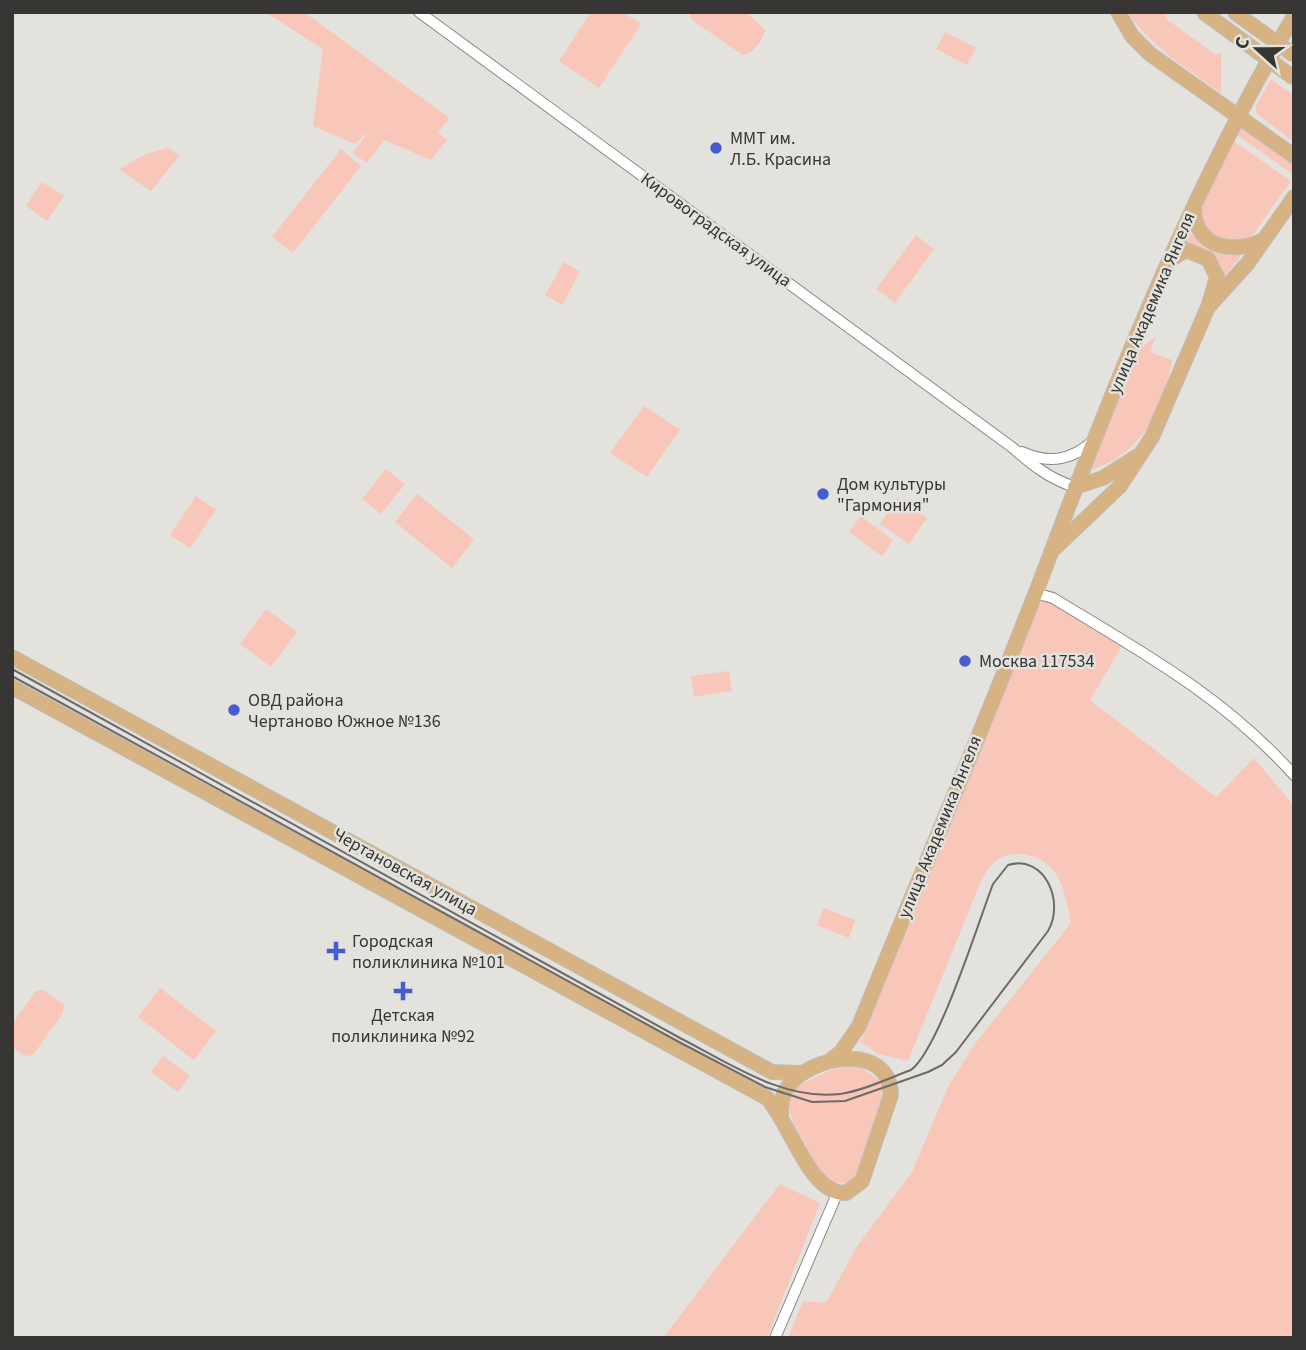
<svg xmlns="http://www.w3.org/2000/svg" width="1306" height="1350" viewBox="0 0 1306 1350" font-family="'Source Sans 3',sans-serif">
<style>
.green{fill:#f8c7b9}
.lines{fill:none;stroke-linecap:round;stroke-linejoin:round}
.minor-casing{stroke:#888883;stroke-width:12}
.major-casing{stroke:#bfbfbe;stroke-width:16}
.minor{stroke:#fff;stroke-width:10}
.major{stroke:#d7b282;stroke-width:14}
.tram{stroke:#6c6b68;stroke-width:2}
.major-bridge-casing{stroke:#bfbfbe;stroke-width:16;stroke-linecap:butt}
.major-bridge{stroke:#d7b282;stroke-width:14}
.poi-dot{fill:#465dd1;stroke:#e3e2dd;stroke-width:2.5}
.labels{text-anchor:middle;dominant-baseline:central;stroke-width:5;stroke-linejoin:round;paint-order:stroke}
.poi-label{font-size:18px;fill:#373634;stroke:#e3e2dd;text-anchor:start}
.street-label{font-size:18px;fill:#373634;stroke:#e3e2dd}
</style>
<rect width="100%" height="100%" fill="#e3e2dd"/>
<g class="green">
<path d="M 265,12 L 304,12 L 449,118 L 438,133 L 447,140 L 431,160 L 384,140 L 367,163 L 353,153 L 369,130 L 355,144 L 313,126 L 323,49 Z"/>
<path d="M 591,12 L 623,12 L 641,24 L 599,88 L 559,61 Z"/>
<path d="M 746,12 L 765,30 C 763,40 754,53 743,55 L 692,20 L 689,13 Z"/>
<path d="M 1127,12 L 1168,12 L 1165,18 L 1216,55 L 1221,52 L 1221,93 C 1187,69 1152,47 1127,12 Z"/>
<path d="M 945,32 L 976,48 L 967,65 L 936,49 Z"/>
<path d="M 1271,79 L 1294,96 L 1294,142 L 1256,113 L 1256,106 Z"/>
<path d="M 1242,127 L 1294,163 L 1294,175 L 1236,134 Z"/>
<path d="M 1232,140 L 1291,181 L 1251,237 L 1231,243 L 1206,232 L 1199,213 Z"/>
<path d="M 168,148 L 179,156 L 151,191 L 119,169 L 148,153 Z"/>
<path d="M 341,149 L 361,166 L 293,253 L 272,237 Z"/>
<path d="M 42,182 L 64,196 L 47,221 L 26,206 Z"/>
<path d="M 1190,233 L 1215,250 L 1242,254 L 1223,278 L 1213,255 L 1184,245 Z"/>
<path d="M 916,235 L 934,249 L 895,303 L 876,289 Z"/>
<path d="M 564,262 L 580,272 L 562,305 L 545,295 Z"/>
<path d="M 1156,336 L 1150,352 L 1172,360 C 1162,415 1140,456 1085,472 L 1139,350 Z"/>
<path d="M 644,406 L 680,430 L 647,477 L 610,453 Z"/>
<path d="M 386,469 L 405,484 L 381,514 L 362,499 Z"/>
<path d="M 417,494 L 474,539 L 452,568 L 395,522 Z"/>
<path d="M 196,496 L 216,510 L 190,548 L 170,535 Z"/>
<path d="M 898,498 L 927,518 L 909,544 L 880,524 Z"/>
<path d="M 861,516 L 893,540 L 882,556 L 849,532 Z"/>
<path d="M 1045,597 L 1122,646 L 1090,700 L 1216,797 L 1254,758 L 1294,806 L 1294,1338 L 788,1338 L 803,1301 L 826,1303 L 856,1248 L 912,1172 L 948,1087 L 974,1045 L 1071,923 C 1068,907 1064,883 1053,870 C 1038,852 1005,847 990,867 C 985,872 982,880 979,886 L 908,1061 L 878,1054 L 861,1042 L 926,874 L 1039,602 Z"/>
<path d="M 266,609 L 297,632 L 271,667 L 240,644 Z"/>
<path d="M 729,671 L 732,691 L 694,697 L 691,676 Z"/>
<path d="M 824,908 L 855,920 L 849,938 L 817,925 Z"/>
<path d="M 160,988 L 216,1031 L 194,1060 L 138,1017 Z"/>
<path d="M 43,990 L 64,1004 L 63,1013 L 33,1055 L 25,1056 L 12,1047 L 12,1024 L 36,991 Z"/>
<path d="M 163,1056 L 190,1076 L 178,1092 L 151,1072 Z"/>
<path d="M 859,1066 L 880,1081 L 886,1092 L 862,1164 L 854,1180 C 843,1185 833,1185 824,1176 C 812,1165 785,1115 789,1099 C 793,1086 807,1082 818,1076 C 832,1069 842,1066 859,1066 Z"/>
<path d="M 780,1184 L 820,1203 L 767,1338 L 663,1338 Z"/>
</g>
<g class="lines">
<defs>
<g id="minor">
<path d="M 419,12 L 1013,448 C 1032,465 1050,479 1075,487"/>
<path d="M 1022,452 C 1048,464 1071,461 1093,441"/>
<path d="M 1035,593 L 1053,598 C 1143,653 1222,695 1294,775"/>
<path d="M 775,1338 L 837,1194"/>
</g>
<g id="major">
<path d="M 1118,12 L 1132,36 L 1150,54 L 1294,156"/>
<path d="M 1194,209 C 1195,248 1234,255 1263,240"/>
<path d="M 1170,260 L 1186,250 L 1208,259 L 1217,277 L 1209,304"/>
<path d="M 1075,487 L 1103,478 L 1136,457"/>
<path d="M 1056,547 L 1120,486 L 1152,437 L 1208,307 L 1248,263 L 1294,197"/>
<path d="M 12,657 L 772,1072 L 803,1073"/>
<path d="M 12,687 L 767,1098 C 790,1122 809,1195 846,1193 L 862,1181 L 891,1095 C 890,1041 809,1055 787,1088 C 781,1096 781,1107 781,1116"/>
<path d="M 832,1059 L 841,1052 L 859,1026 C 923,867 992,710 1052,550 C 1121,367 1194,185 1294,16"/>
</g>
</defs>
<use href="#minor" class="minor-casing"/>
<use href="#major" class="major-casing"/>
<use href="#minor" class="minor"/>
<use href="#major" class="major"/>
<path class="tram" d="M 12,669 L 680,1038 C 729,1063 783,1101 840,1094 C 863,1091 889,1078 911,1070 C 939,1049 978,923 993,884 L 1008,865 C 1045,854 1065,902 1048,931 L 956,1052 L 942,1065 L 928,1072 L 845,1101 L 812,1102 L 765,1087 L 679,1042 L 12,676"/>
<defs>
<g id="major-bridge">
<path d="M 1203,12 L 1294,78"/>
<path d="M 1234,12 L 1294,55"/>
</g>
</defs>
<use href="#major-bridge" class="major-bridge-casing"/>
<use href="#major-bridge" class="major-bridge"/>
</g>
<g class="poi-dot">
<circle cx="716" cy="148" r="7"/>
<circle cx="823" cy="494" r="7"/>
<circle cx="965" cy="661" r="7"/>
<circle cx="234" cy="710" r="7"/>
<path d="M332.5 940.5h7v7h7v7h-7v7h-7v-7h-7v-7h7z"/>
<path d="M399.5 980.5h7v7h7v7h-7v7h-7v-7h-7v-7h7z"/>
</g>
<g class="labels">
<g class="poi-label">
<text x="730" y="138">ММТ им.<tspan x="730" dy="21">Л.Б. Красина</tspan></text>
<text x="837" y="484">Дом культуры<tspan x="837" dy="21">"Гармония"</tspan></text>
<text x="979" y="661">Москва 117534</text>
<text x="248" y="700">ОВД района<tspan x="248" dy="21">Чертаново Южное №136</tspan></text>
<text x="352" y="941">Городская<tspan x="352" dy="21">поликлиника №101</tspan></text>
<text x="403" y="1015" text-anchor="middle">Детская<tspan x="403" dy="21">поликлиника №92</tspan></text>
</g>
<g class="street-label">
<text transform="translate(716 230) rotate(36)">Кировоградская улица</text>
<text transform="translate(1152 303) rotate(-67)">улица Академика Янгеля</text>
<text transform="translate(940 827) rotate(-68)">улица Академика Янгеля</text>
<text transform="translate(405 872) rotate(29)">Чертановская улица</text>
</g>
</g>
<rect width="1306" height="1350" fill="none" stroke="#373634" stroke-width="28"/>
<g transform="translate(1257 49) rotate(291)" stroke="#e3e2dd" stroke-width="5" paint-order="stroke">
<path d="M0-5L12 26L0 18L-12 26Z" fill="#373634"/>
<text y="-10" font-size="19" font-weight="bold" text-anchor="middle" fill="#373634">С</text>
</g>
</svg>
